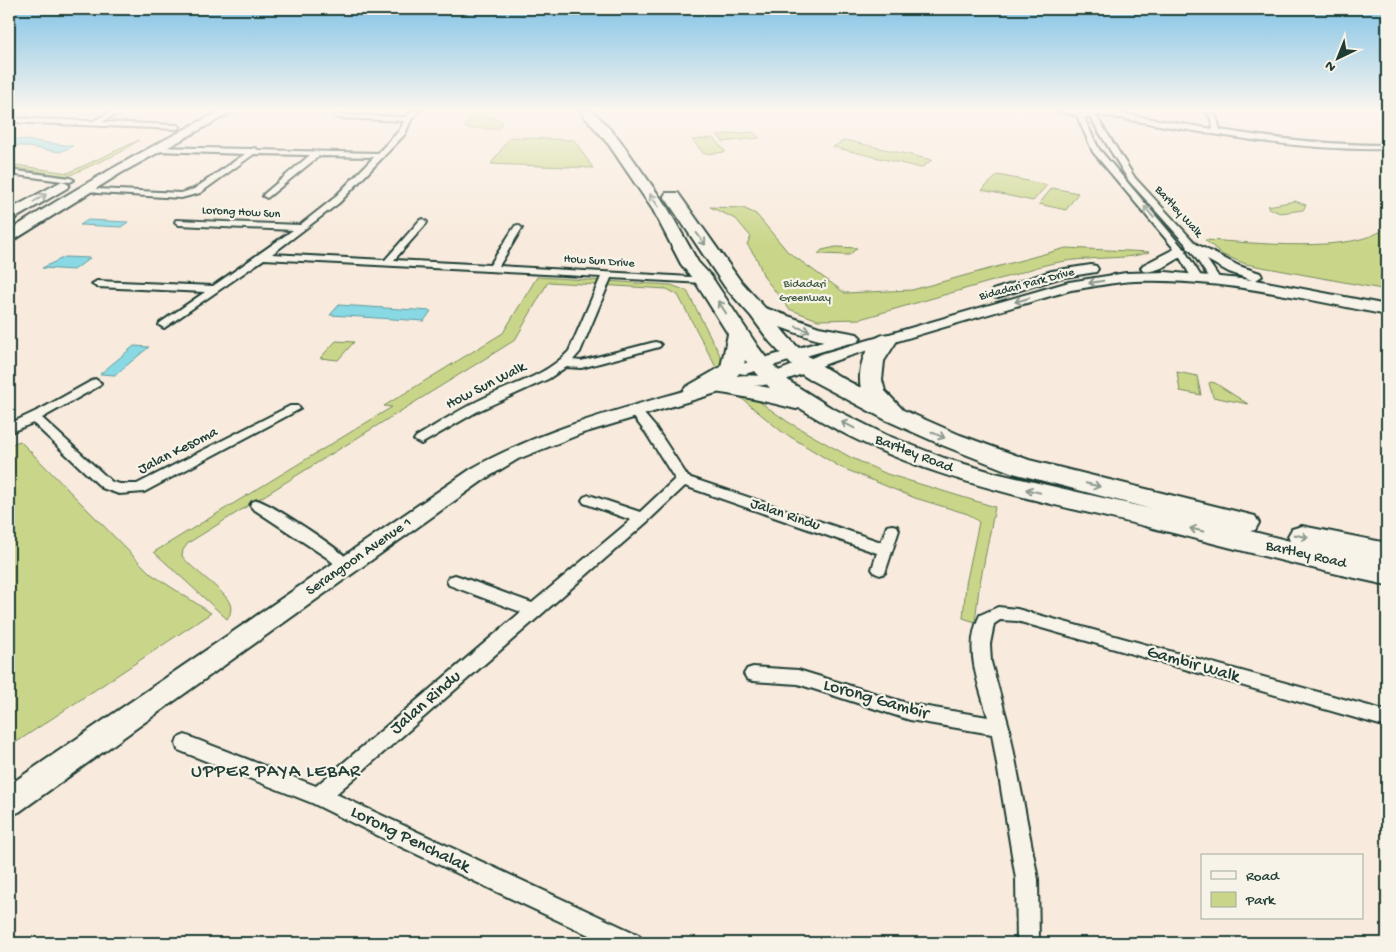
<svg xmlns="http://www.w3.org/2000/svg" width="1396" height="952" viewBox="0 0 1396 952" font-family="'Gochi Hand',sans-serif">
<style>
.green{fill:#c9d689;stroke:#748a5e}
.water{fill:#89d9e4;stroke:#5f9b9e}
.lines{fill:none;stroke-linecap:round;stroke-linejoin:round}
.street-casing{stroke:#1f3d34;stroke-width:4}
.secondary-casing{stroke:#1f3d34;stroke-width:4}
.primary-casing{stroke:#1f3d34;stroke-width:4}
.highway-casing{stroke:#1f3d34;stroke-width:4}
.street{fill:#f7f3e8;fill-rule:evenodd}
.secondary{fill:#f7f3e8;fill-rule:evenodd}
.primary{fill:#f7f3e8;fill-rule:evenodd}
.highway{fill:#f7f3e8;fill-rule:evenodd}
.oneway{stroke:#8b988e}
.labels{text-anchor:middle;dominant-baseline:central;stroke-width:4.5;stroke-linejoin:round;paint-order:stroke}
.far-street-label{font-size:12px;fill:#1f3d34;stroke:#f7f3e8}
.far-park-label{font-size:12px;fill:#415c45;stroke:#f7f3e8}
.street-label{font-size:15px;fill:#1f3d34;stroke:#f7f3e8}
.near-street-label{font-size:18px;fill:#1f3d34;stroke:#f7f3e8}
.near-neighbourhood-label{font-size:19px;letter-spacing:1px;fill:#1f3d34;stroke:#f7f3e8}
</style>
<rect width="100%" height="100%" fill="#f8eadc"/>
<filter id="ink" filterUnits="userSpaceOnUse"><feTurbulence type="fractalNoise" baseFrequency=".02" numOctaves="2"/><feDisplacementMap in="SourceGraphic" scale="10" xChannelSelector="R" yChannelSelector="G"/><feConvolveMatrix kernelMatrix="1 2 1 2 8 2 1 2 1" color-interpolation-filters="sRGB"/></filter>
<g filter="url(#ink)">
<g class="green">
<path d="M 476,115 L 484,115 L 503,122 L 498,129 L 465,128 L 467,122 Z"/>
<path d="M 753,132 L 760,138 L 723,142 L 718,135 Z"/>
<path d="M 510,137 L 574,140 L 593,168 L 491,164 Z"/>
<path d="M 713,138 L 726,152 L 704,154 L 692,140 Z"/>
<path d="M 139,140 L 119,153 L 68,176 L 9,167 L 9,164 L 68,173 Z"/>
<path d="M 845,140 L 932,160 L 921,168 L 833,147 Z"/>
<path d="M 998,175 L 1047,185 L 1033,201 L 982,190 Z"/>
<path d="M 1052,188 L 1078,193 L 1066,210 L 1039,204 Z"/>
<path d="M 1295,201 L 1306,205 L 1303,210 L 1280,213 L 1268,208 L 1268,206 Z"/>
<path d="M 710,207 L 743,208 L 756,214 L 788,252 L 845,293 L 912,290 L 1066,248 L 1149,252 C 1130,259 1109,257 1088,259 C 1063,260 1040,265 1017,274 L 860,319 L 818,320 L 789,309 L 764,277 L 757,259 L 747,244 L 751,237 L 736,219 Z"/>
<path d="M 1387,227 L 1387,290 L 1246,264 L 1223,255 L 1205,240 C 1248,242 1355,255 1387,227 Z"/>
<path d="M 836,247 L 857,248 L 849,255 L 818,254 L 822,250 Z"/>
<path d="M 537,277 L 671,285 L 687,291 L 723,361 L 757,400 L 788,422 L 850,457 L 887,474 L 995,507 L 979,588 L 975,622 L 963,618 L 966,584 L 979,522 L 968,514 L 915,498 L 840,467 L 781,431 L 740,397 L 718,371 L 678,295 L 667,289 L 548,282 L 515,340 L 188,543 L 183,550 L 182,556 C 192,570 226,591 230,604 C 232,609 230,616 227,619 L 154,552 L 392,407 L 384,406 L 503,333 Z"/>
<path d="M 336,341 L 354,342 L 338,360 L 320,358 Z"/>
<path d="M 1177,372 L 1197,376 L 1201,395 L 1180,391 Z"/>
<path d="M 1211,382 L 1215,383 L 1248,404 L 1213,397 L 1209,383 Z"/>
<path d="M 20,441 L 151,574 L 211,613 L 9,747 L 9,445 Z"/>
</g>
<g class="water">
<path d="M 17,139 L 73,146 L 60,152 L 9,144 Z"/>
<path d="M 88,220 L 128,222 L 121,227 L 80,225 Z"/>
<path d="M 65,257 L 90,258 L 74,270 L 42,268 Z"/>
<path d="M 339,305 L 431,311 L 424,321 L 330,315 Z"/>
<path d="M 134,346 L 149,347 L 115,375 L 100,374 Z"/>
</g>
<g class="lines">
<defs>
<g id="street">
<path d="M 113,111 L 122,111 L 102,122 L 177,125 L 180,127 L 177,129 L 9,122 L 9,118 L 93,121 Z"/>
<path d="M 412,111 L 420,111 L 412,118 L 405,134 L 339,203 L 272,254 L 385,260 L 420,220 L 423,219 L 427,222 L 426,224 L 394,260 L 490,265 L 515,226 L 518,225 L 522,228 L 499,266 L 708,278 L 709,280 L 704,283 L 611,278 L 580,352 L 573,360 L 581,361 L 655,342 L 659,343 L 661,345 L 659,347 L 581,368 L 566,367 L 548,379 L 478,411 L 421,444 L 414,440 L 416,437 C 439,423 462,408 486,397 C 515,383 546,376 569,351 L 601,277 L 264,259 L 164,328 L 159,325 L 160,323 L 205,292 L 97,287 L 92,284 L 97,281 L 213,286 L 293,230 L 179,225 L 175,222 L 176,220 L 300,225 L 333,199 L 374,157 L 319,156 L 267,198 L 263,196 L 264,194 L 310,155 L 254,154 L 200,193 L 181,198 L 97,193 L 82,188 L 86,186 L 97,189 L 181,193 L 194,189 L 245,154 L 155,151 L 151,149 L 152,147 L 251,149 L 255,148 L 258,150 L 378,153 L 399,131 L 404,121 L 337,118 L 334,116 L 335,115 L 406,117 Z"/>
<path d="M 1057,111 L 1082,111 L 1089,114 L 1087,111 L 1105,111 L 1213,129 L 1211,119 L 1206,111 L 1213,111 L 1217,119 L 1220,130 C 1276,139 1330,145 1387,145 L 1387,149 C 1288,151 1192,130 1095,114 L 1135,178 L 1197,245 L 1220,279 L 1215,282 L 1211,281 L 1190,249 L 1129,181 L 1090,117 L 1084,118 L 1099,149 L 1183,248 L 1202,278 L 1197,281 L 1193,280 L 1176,251 L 1093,152 L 1077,116 Z"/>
<path d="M 9,170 L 70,178 L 74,180 L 70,182 L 9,174 Z"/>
<path d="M 95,379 L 101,383 L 99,386 L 42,418 L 112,482 L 120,484 L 137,484 L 290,406 L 298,406 L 300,409 L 144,492 L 119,494 L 102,488 L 33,423 L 9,433 L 9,424 L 43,408 Z"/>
<path d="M 635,407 L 639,408 L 656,428 L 688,477 L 881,542 L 887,526 L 892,525 L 897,526 L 899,530 L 885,573 L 880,575 L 875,573 L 872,569 L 877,553 L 685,486 L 647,522 L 336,794 L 639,935 L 642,943 L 606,943 L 395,844 L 312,803 L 178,750 L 176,744 L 178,738 L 185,735 L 316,786 L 521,612 L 449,585 L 447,581 L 449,577 L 455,575 L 461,577 L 532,603 L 631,520 L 584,503 L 582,500 L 584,497 L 589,495 L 640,512 L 675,479 L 646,433 L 629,411 Z"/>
<path d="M 257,500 C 272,504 348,554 355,566 L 352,570 L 347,572 L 342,570 L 326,557 L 252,508 L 250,505 L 252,502 Z"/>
<path d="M 998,607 L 1017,609 L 1387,711 L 1387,727 L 1017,621 L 1000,620 L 994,624 L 990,644 L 991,662 L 1009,727 L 1038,879 L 1039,943 L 1017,943 L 1016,879 L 992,734 L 910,720 L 798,684 L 753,681 L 747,679 L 744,674 L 747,669 L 753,667 L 798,670 L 910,704 L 988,717 C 979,685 963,648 980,615 Z"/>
</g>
<g id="secondary">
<path d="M 1194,243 L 1239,266 L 1260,273 L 1262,276 L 1256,280 L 1387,305 L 1387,315 C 1303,299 1221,278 1135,281 C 1113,282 1092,287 1071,290 C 993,313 914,335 837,360 C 805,371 777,389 743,385 L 583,433 L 518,459 L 485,479 L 19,812 L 9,816 L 9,785 L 471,469 C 553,423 646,403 736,376 C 747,374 757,377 768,375 L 824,353 L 1069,282 L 1126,273 L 1166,272 L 1252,280 L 1229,272 L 1189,250 L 1187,247 Z"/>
<path d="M 1180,246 L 1187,250 C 1179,260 1156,274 1143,271 L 1141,268 L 1143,265 Z"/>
<path d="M 1091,265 L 1096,266 L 1098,269 L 1096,272 L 1059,278 L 998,297 L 993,296 L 991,293 L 993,290 L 1052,271 Z"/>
<path d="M 844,335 L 850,337 L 852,340 L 850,343 L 745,374 L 739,373 L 737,369 L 739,365 Z"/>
</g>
<g id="primary">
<path d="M 220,111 L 234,111 L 121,173 L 14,240 L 9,241 L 9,231 C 77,187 147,148 220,111 Z"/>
<path d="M 62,181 L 69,185 L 67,188 L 14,219 L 9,220 L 9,210 Z"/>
</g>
<path id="highway" d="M 580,111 L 593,111 L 619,139 L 667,207 L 698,262 L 711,276 L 758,347 L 767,359 L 790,382 L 830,407 L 886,435 L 944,458 L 995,473 L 1151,509 L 1013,473 L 942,445 L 886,420 L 809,379 L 798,372 L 770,342 L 751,316 L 725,287 L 664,196 L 666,193 L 678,193 L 739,279 L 765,308 L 819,327 L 857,334 L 861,338 L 857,342 C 834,348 802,335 780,327 C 802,357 829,371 861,388 C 856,368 869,328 894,335 L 898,339 L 884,361 L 882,380 L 885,391 L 903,410 L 960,435 L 1029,460 L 1255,516 L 1259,523 L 1255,530 L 1250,531 L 1290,541 L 1288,536 L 1292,529 L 1302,526 L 1387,543 L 1387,585 C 1306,568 1225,546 1145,526 C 1024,497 906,476 800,408 L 796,409 C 769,402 743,396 715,392 C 706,391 701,401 686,397 L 682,392 L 686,387 L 721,367 L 728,334 L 696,283 L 681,264 L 653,210 L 609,145 ZM 745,360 L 770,388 L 732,381 L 743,369 Z"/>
</defs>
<use href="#street" class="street-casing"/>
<use href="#secondary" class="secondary-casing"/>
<use href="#primary" class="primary-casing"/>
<use href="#highway" class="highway-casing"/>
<use href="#street" class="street"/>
<use href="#secondary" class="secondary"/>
<use href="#primary" class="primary"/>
<use href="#highway" class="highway"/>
</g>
<defs><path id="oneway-shaft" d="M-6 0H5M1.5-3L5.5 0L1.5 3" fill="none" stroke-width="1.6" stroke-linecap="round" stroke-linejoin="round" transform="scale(1.25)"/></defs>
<g class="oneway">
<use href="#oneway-shaft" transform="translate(40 198) rotate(-30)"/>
<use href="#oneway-shaft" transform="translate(654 200) rotate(-124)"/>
<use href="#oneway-shaft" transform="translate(1149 212) rotate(-130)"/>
<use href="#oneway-shaft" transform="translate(701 239) rotate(54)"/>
<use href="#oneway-shaft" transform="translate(1096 282) rotate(171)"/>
<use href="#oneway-shaft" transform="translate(1022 300) rotate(164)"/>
<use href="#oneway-shaft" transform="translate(722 307) rotate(-123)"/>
<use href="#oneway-shaft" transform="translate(803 329) rotate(19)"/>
<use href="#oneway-shaft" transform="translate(848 425) rotate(-153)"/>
<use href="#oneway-shaft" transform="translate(938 435) rotate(24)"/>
<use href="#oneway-shaft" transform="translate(1093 485) rotate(14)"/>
<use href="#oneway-shaft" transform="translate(1033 491) rotate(-166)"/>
<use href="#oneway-shaft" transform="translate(1197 530) rotate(-167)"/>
<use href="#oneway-shaft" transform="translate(1301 536) rotate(12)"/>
</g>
</g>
<linearGradient id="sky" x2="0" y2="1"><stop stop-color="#82c3e6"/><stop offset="0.45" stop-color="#fcf6ef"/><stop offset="1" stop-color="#fcf6ef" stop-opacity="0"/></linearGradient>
<rect width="1396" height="245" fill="url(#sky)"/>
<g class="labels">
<g class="far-street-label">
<text transform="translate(1178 212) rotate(48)">Bartley Walk</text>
<text transform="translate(241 213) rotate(3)">Lorong How Sun</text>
<text transform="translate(599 262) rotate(4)">How Sun Drive</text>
<text transform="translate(1027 285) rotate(-15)">Bidadari Park Drive</text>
</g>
<g class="far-park-label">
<text x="805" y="285">Bidadari<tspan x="805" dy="14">Greenway</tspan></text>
</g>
<g class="street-label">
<text transform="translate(486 386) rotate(-27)">How Sun Walk</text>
<text transform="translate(178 451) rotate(-27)">Jalan Kesoma</text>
<text transform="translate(914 454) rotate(21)">Bartley Road</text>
<text transform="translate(785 515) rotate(19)">Jalan Rindu</text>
<text transform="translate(1306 555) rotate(13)">Bartley Road</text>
<text transform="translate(359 557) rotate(-35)">Serangoon Avenue 1</text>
</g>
<g class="near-street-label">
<text transform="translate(1193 665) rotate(16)">Gambir Walk</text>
<text transform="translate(876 700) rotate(16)">Lorong Gambir</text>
<text transform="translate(426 703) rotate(-41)">Jalan Rindu</text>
<text transform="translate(410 840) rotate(26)">Lorong Penchalak</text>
</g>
<g class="near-neighbourhood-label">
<text x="276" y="772">UPPER PAYA LEBAR</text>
</g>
</g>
<rect width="1396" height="952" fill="none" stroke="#f7f3e8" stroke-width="30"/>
<rect x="15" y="15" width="1366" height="922" fill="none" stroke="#1f3d34" stroke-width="2" filter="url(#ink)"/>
<rect x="1201" y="854" width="162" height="65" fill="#f7f3e8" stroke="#a1aaa0"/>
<rect x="1211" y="871" width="25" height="8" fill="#f7f3e8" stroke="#a1aaa0"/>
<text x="1246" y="880" font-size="15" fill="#1f3d34">Road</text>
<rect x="1211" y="892" width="25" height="15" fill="#c9d689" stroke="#a1aaa0"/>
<text x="1246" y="904" font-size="15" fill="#1f3d34">Park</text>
<g transform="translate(1338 58) rotate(223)" stroke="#f7f3e8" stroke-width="4" paint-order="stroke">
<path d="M0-4L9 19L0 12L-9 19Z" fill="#1f3d34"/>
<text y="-8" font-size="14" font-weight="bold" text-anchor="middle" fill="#1f3d34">N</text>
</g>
</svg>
